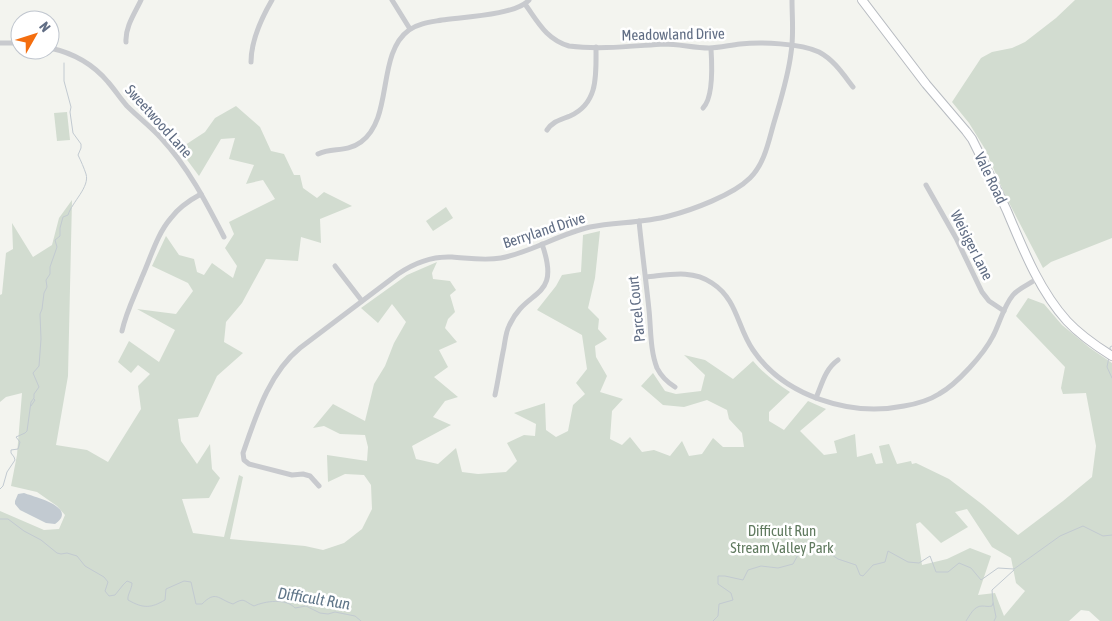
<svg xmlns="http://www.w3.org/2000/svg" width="1112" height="621" viewBox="0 0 1112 621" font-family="'Asap Condensed',sans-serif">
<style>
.green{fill:#d2dcd0;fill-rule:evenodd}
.water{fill:#c2cad1}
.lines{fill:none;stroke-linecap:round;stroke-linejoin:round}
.stream{stroke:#c2cad1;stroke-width:1}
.secondary-casing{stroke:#b7bbc1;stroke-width:10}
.minor{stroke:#c8cace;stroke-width:5}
.secondary{stroke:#fff;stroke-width:8}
.labels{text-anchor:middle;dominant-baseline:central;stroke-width:5;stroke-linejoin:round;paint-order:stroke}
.street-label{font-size:15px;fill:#606d84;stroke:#fff}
.park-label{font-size:15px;fill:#607a5f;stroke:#fff}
.water-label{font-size:16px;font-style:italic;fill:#607689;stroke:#fff}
</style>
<rect width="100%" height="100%" fill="#f3f4ef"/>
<g class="green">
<path d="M 1075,0 L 1112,0 L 1112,238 L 1051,262 L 1043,268 L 1005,195 L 985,149 L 969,123 L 952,102 L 981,58 L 992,52 L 1012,48 L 1025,42 L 1056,18 Z"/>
<path d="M 236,106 L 260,127 L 271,151 L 284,154 L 294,175 L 300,175 L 303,188 L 317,198 L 324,192 L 352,206 L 320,219 L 321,243 L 301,237 L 298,261 L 266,259 L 242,303 L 226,322 L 224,342 L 243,353 L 217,376 L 198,417 L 178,419 L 181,441 L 197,464 L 210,444 L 212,469 L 220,478 L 209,498 L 182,499 L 193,533 L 224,537 L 239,475 L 243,477 L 230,539 L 305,546 L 323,550 L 344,543 L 362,529 L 372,509 L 371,485 L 364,475 L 345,474 L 328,482 L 327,455 L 367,461 L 368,447 L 365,435 L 340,434 L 324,426 L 313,428 L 333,404 L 365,421 L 374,384 L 385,366 L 394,343 L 406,322 L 392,304 L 378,323 L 361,308 L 407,275 L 437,262 L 432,273 L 433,279 L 450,281 L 456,290 L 450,295 L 455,312 L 448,319 L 445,328 L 457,342 L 439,350 L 448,367 L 434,377 L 458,397 L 445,401 L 433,417 L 451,425 L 412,446 L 416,459 L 438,464 L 456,448 L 462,472 L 478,474 L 506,472 L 517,461 L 507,443 L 524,435 L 535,436 L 536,424 L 514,413 L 545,403 L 546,430 L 556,437 L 568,431 L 573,405 L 585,394 L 576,383 L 587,369 L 582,335 L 537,310 L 556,286 L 562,275 L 581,272 L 583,235 L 600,231 L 595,278 L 588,308 L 599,319 L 598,329 L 607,339 L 595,346 L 596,357 L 607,376 L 600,392 L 623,399 L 612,411 L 610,439 L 622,445 L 630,437 L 642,452 L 654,450 L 670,456 L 682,441 L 689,456 L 702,454 L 713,438 L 723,447 L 744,447 L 742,433 L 729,419 L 727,410 L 707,400 L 684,407 L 663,405 L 641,386 L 653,373 L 665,391 L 676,394 L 701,391 L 705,375 L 684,355 L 705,360 L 733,379 L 753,361 C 764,374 776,383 790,392 L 769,412 L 769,421 L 784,430 L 808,401 L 826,409 L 800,431 L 824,455 L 837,453 L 834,441 L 855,434 L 857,457 L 872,453 L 876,464 L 883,463 L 879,446 L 889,444 L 897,464 L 911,461 L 912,464 L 916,463 L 949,479 L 983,505 L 1018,535 L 1063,501 L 1092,477 L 1096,446 L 1086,393 L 1063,394 L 1061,388 L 1065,367 L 1016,316 L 1028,298 L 1044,304 L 1062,325 L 1090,348 L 1112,363 L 1112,621 L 1100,621 L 1089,611 L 1081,610 L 1069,621 L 0,621 L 0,511 L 44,530 L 59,529 L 65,515 L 57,506 L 37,492 L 11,486 L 17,455 L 22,393 L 6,397 L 0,402 L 0,295 L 2,294 L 6,253 L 13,249 L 12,223 L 33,257 L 52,245 L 59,218 L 72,200 L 68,376 L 56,445 L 87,450 L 108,462 L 141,409 L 138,386 L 150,374 L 138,365 L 131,373 L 118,362 L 129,341 L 159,362 L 175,330 L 137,309 L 176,314 L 193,291 L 188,283 L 152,266 L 166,236 L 179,255 L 194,259 L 197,272 L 204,275 L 212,263 L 233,278 L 237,266 L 225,248 L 234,234 L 229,222 L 275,199 L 263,180 L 246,184 L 254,165 L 229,159 L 235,138 L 221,139 L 199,176 L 179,149 L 205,132 L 215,118 ZM 967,509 L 992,547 L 1011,558 L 1016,583 L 1025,591 L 1004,616 L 995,593 L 978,595 L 991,556 L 970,548 L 947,559 L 922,565 L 916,524 L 920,522 L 941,543 L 968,527 L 955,512 Z"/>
<path d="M 67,112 L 70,140 L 57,141 L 54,113 Z"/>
<path d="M 446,207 L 453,218 L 433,231 L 426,221 Z"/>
</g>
<path class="water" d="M 24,493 C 34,497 79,507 55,524 L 46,523 L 20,510 L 15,504 L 15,501 L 18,494 Z"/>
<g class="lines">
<g class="stream">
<path d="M 1110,351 L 1110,347 L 1112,346"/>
<path d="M 1109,357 L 1107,367 L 1112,378"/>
<path d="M 31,406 L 35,400 L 34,399"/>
<path d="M 0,489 L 3,486 L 7,472 L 15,460 L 14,457 L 11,453 L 11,450 L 18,449 L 20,442 L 16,437 L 25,433 L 27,431 L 31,402 L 34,398 L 34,394 L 39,387 L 33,373 L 39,366 L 41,339 L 40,314 L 42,309 L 44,293 L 47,287 L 46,280 L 50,274 L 50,267 L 57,247 L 55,240 L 60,236 L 60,228 L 63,217 L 68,215 C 72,202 90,187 86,174 C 84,168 81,161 78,155 L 81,148 L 81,144 L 73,133 L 70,112 L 71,107 L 64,81 L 64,63"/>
<path d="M 0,519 L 8,519 L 24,531 L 41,540 L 57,553 L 61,554 L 67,553 L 77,556 L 85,566 L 104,577 L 108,582 L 105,591 L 109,596 L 115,595 L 123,585 L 127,581 L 132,583 C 132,589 127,595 128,600 C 144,609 151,608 165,600 L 166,589 L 184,581 L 191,582 L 196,604 L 202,604 C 216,590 218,599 233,604 C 245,597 243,601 254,606 C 265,601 286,598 295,608 L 306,606 L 320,613 L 328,614 L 335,612 L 355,616 L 361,621"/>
<path d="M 713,621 L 718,616 L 719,604 L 733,600 L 731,593 L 718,584 L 718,576 L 725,576 L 743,580 L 748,570 L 761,566 L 778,568 L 793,564 L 799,553 L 826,551 L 838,559 L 856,565 L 860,575 L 863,576 L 873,565 L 885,562 L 888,551 L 908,562 L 919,563 L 930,556 L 936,572 L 948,572 L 959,563 L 971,568 L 981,580 L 998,568 L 1014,569 L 1060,536 L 1083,526 L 1103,536 L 1112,535"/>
<path d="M 966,621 C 970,615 974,606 982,606 C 986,606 988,607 992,606 L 993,603"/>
<path d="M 994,621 L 996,617 L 993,602 L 992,590 L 1014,570"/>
</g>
<defs>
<path id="secondary" d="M 862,0 L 926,84 L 966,131 L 972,139 C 984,163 996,187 1007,211 C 1023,249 1039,290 1067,321 C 1080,335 1096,346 1112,356"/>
</defs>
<use href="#secondary" class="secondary-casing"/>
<g class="minor">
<path d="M 392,0 L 410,29"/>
<path d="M 525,4 C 538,22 546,39 569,46 C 600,50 632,46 664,44 C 679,44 694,48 709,48 C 719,48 730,45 740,44 C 761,42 800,43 819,52 C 834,60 843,74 853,87"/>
<path d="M 126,42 C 125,27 135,13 141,0"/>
<path d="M 0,43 L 20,43"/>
<path d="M 50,48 C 73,53 93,64 108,82 C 115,90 120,98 127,106 C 138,117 150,126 161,138 C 188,167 206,202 224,237"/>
<path d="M 251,62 C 251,40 261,19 272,0"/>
<path d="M 703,108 C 714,97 712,64 711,49"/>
<path d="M 547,130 C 553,121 560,120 570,116 C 599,103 596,74 596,47"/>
<path d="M 318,154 C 332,147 346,153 361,142 C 394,118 376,54 409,30 C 419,23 431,22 442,20 C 463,17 516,15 529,0"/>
<path d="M 926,185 L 956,238 L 982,292 L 989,301 L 1004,311"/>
<path d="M 639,221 C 642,251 646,281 649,310 C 651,329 650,350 657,368 C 661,376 667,382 675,387"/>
<path d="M 335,266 L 362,301"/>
<path d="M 646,277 C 668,275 692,269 712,283 C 738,300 737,327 753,350 C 784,396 850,417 904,406 C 916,404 928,401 939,394 C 957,384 984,354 993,336 C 1000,323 1003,307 1013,295 C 1019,288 1030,284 1038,278"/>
<path d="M 122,331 C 126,312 135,295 142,277 C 151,257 157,234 171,218 C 179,207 190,200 201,194"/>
<path d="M 495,395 C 498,381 500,367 503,352 C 505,344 505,334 509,326 C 526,287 562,301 542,244"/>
<path d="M 816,398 C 822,384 825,369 838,360"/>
<path d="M 319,486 L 310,476 L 303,474 L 292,475 L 249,464 L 244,460 L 243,453 C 256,416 269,373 300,348 L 398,274 C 414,263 433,256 452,257 C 468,258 484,261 501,258 C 532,252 559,234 590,227 C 616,222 643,223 669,216 C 692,210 733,195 750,178 C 764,164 768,144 773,126 C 780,102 788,78 791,53 C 794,35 792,18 792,0"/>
</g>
<use href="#secondary" class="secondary"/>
</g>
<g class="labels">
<g class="street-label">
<text transform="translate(673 34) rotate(-1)">Meadowland Drive</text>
<text transform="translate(159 121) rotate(48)">Sweetwood Lane</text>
<text transform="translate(991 178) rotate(64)">Vale Road</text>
<text transform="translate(544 230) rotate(-18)">Berryland Drive</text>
<text transform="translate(972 245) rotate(63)">Weisiger Lane</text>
<text transform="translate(636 309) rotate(-96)">Parcel Court</text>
</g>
<g class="park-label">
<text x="782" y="530">Difficult Run<tspan x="782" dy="17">Stream Valley Park</tspan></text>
</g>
<g class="water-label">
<text transform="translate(314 598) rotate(9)">Difficult Run</text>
</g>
</g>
<g transform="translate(35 35) rotate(51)"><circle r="24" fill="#ffffff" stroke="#bfc5ce"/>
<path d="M0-4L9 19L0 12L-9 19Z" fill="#f46e0f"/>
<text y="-8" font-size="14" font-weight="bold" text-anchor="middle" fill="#606d84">N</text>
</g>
</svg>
